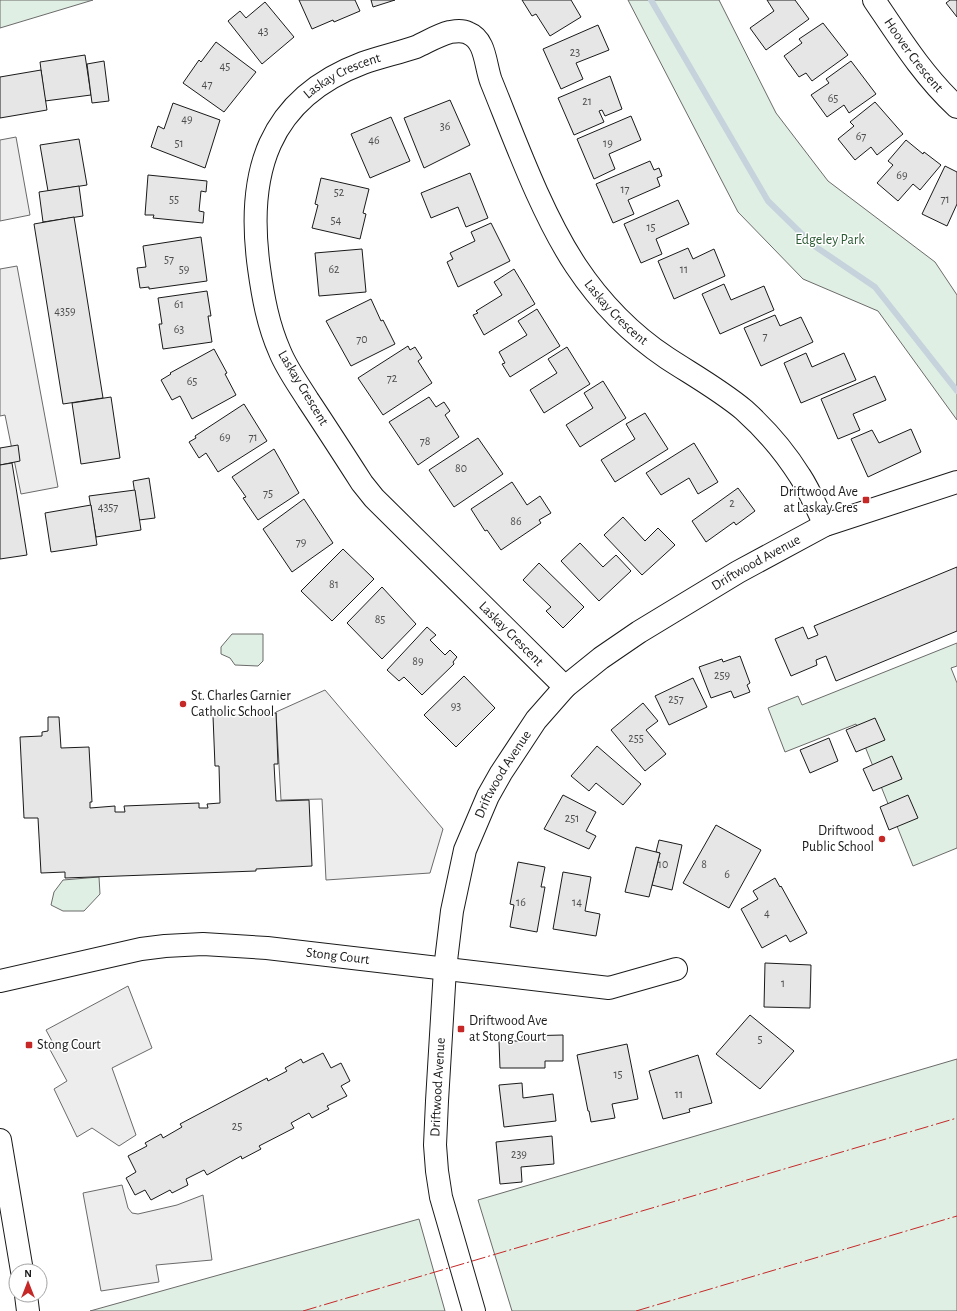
<svg xmlns="http://www.w3.org/2000/svg" width="957" height="1311" viewBox="0 0 957 1311" font-family="'Alegreya Sans',sans-serif">
<style>
.green{fill:#e0efe3;stroke:#6a6a6a}
.parking{fill:#ededed;stroke:#6a6a6a}
.lines{fill:none;stroke-linecap:round;stroke-linejoin:round}
.stream{stroke:#c6d2dc;stroke-width:6}
.building{fill:#e6e6e6;stroke:#1a1a1a}
.minor-casing{stroke:#1a1a1a;stroke-width:24}
.major-casing{stroke:#1a1a1a;stroke-width:24}
.minor{stroke:#fff;stroke-width:22}
.major{stroke:#fff;stroke-width:22}
.power{stroke:#c62828;stroke-width:1;stroke-dasharray:14 3 2 3;stroke-linecap:butt}
.poi-dot{fill:#c62828;stroke:#fff;stroke-width:1.5}
.labels{text-anchor:middle;dominant-baseline:central;stroke-width:3;stroke-linejoin:round;paint-order:stroke}
.number-label{font-size:12px;fill:#4d4d4d}
.street-label{font-size:14px;fill:#1a1a1a;stroke:#fff}
.park-label{font-size:14px;fill:#2b5a34;stroke:#fff}
.poi-label{font-size:14px;fill:#1a1a1a;stroke:#fff;text-anchor:start}
</style>
<rect width="100%" height="100%" fill="#fff"/>
<g class="green">
<path d="M 0,0 L 93,0 L 0,28 Z"/>
<path d="M 628,0 L 719,0 L 776,113 L 828,181 L 935,262 L 957,295 L 957,420 L 878,311 L 803,279 L 738,212 Z"/>
<path d="M 232,634 L 263,634 L 263,661 L 258,666 L 235,665 L 230,658 L 221,654 L 221,647 Z"/>
<path d="M 957,643 L 957,666 L 951,668 L 957,683 L 957,848 L 913,866 L 856,724 L 785,752 L 768,708 L 798,696 L 802,705 Z"/>
<path d="M 99,877 L 100,894 L 84,911 L 63,911 L 51,905 L 54,892 L 63,880 Z"/>
<path d="M 957,1059 L 957,1311 L 512,1311 L 478,1200 Z"/>
<path d="M 419,1219 L 445,1311 L 90,1311 Z"/>
</g>
<g class="parking">
<path d="M 16,137 L 30,215 L 0,221 L 0,140 Z"/>
<path d="M 17,266 L 58,487 L 21,494 L 5,415 L 0,416 L 0,269 Z"/>
<path d="M 325,690 L 443,829 L 430,873 L 326,880 L 322,799 L 281,800 L 276,712 Z"/>
<path d="M 128,986 L 152,1048 L 112,1068 L 136,1135 L 119,1146 L 92,1128 L 77,1137 L 54,1089 L 67,1081 L 48,1046 L 53,1043 L 46,1030 Z"/>
<path d="M 122,1185 L 128,1208 L 132,1213 L 138,1214 L 177,1205 L 203,1195 L 212,1260 L 156,1265 L 159,1282 L 101,1291 L 83,1193 Z"/>
</g>
<g class="lines">
<path class="stream" d="M 651,0 L 768,201 L 813,245 L 875,287 L 957,391"/>
</g>
<g class="building">
<path d="M 299,0 L 355,0 L 360,11 L 334,22 L 333,20 L 312,29 Z"/>
<path d="M 371,0 L 395,0 L 373,7 Z"/>
<path d="M 522,0 L 571,0 L 581,17 L 550,36 L 536,14 L 532,16 Z"/>
<path d="M 767,0 L 795,0 L 809,19 L 766,50 L 750,28 L 774,11 Z"/>
<path d="M 950,0 L 957,0 L 957,17 L 946,3 Z"/>
<path d="M 265,2 L 294,37 L 262,64 L 228,21 L 240,11 L 246,18 Z"/>
<path d="M 823,23 L 848,55 L 812,81 L 806,73 L 799,77 L 784,56 L 802,43 L 799,39 Z"/>
<path d="M 598,25 L 609,50 L 576,63 L 583,79 L 561,89 L 543,49 Z"/>
<path d="M 216,42 L 256,72 L 224,112 L 183,83 L 199,60 L 201,62 Z"/>
<path d="M 85,55 L 91,95 L 45,101 L 40,62 Z"/>
<path d="M 104,61 L 109,101 L 92,103 L 87,64 Z"/>
<path d="M 851,61 L 876,94 L 849,113 L 844,105 L 827,117 L 811,95 L 829,83 L 826,79 Z"/>
<path d="M 41,70 L 47,110 L 0,118 L 0,77 Z"/>
<path d="M 610,76 L 622,109 L 605,116 L 602,110 L 599,111 L 604,122 L 574,135 L 558,98 Z"/>
<path d="M 450,100 L 470,145 L 424,168 L 404,118 Z"/>
<path d="M 875,102 L 903,134 L 877,155 L 871,147 L 855,160 L 838,139 L 854,126 L 850,122 Z"/>
<path d="M 173,103 L 220,120 L 205,168 L 151,147 L 158,126 L 164,129 Z"/>
<path d="M 631,116 L 641,140 L 609,154 L 615,169 L 594,179 L 577,139 Z"/>
<path d="M 391,117 L 410,161 L 370,178 L 351,134 Z"/>
<path d="M 79,139 L 87,185 L 48,191 L 40,145 Z"/>
<path d="M 906,140 L 923,154 L 924,152 L 941,165 L 920,190 L 913,184 L 898,201 L 877,183 L 893,165 L 888,161 Z"/>
<path d="M 650,161 L 654,170 L 659,168 L 662,176 L 657,178 L 660,186 L 628,200 L 634,214 L 613,223 L 596,184 Z"/>
<path d="M 945,166 L 957,172 L 957,204 L 947,226 L 922,214 Z"/>
<path d="M 470,173 L 488,218 L 466,227 L 458,207 L 431,218 L 421,193 Z"/>
<path d="M 148,175 L 207,181 L 206,192 L 201,191 L 199,211 L 204,212 L 203,223 L 153,218 L 154,215 L 145,215 Z"/>
<path d="M 321,178 L 369,189 L 363,213 L 366,214 L 360,239 L 312,228 L 318,205 L 315,204 Z"/>
<path d="M 79,186 L 83,216 L 43,222 L 39,192 Z"/>
<path d="M 678,200 L 689,224 L 656,239 L 662,254 L 641,263 L 624,224 Z"/>
<path d="M 74,217 L 103,398 L 63,404 L 34,224 Z"/>
<path d="M 491,223 L 510,261 L 458,287 L 447,262 L 453,259 L 450,253 L 475,241 L 471,232 Z"/>
<path d="M 201,237 L 207,281 L 149,289 L 149,287 L 140,288 L 137,268 L 146,267 L 143,246 Z"/>
<path d="M 688,248 L 693,259 L 714,249 L 725,276 L 674,299 L 658,261 Z"/>
<path d="M 362,249 L 366,292 L 319,296 L 315,253 Z"/>
<path d="M 514,269 L 535,304 L 484,335 L 473,315 L 478,313 L 476,311 L 502,295 L 494,282 Z"/>
<path d="M 724,284 L 731,300 L 764,286 L 774,310 L 720,334 L 702,294 Z"/>
<path d="M 207,291 L 211,316 L 208,316 L 212,342 L 163,349 L 159,324 L 162,324 L 158,298 Z"/>
<path d="M 371,299 L 381,321 L 383,320 L 395,344 L 351,366 L 326,321 Z"/>
<path d="M 537,309 L 560,346 L 510,377 L 502,364 L 505,363 L 499,352 L 527,335 L 518,321 Z"/>
<path d="M 775,315 L 780,326 L 801,317 L 813,342 L 761,366 L 744,328 Z"/>
<path d="M 408,346 L 410,350 L 415,347 L 422,358 L 418,361 L 432,383 L 383,415 L 358,378 Z"/>
<path d="M 567,347 L 590,384 L 544,413 L 530,390 L 557,373 L 548,359 Z"/>
<path d="M 214,349 L 227,373 L 225,374 L 236,395 L 192,419 L 180,396 L 172,400 L 161,380 L 171,374 L 170,373 Z"/>
<path d="M 806,353 L 812,367 L 844,353 L 856,380 L 801,403 L 784,363 Z"/>
<path d="M 875,376 L 886,400 L 853,414 L 860,430 L 838,439 L 821,399 Z"/>
<path d="M 603,381 L 626,418 L 580,447 L 566,425 L 593,408 L 584,393 Z"/>
<path d="M 111,397 L 120,458 L 81,464 L 72,403 Z"/>
<path d="M 429,397 L 436,407 L 444,402 L 450,411 L 445,415 L 459,437 L 418,465 L 389,422 Z"/>
<path d="M 244,404 L 267,441 L 218,472 L 206,453 L 199,458 L 189,442 L 196,438 L 195,436 Z"/>
<path d="M 645,413 L 668,449 L 615,482 L 601,460 L 635,439 L 626,424 Z"/>
<path d="M 911,429 L 921,452 L 868,477 L 851,439 L 872,430 L 879,443 Z"/>
<path d="M 478,438 L 503,474 L 454,507 L 429,470 Z"/>
<path d="M 694,443 L 718,482 L 698,494 L 689,478 L 661,495 L 646,473 Z"/>
<path d="M 18,445 L 20,461 L 0,465 L 0,448 Z"/>
<path d="M 274,449 L 299,493 L 258,520 L 243,498 L 246,497 L 232,477 Z"/>
<path d="M 12,463 L 27,555 L 0,559 L 0,465 Z"/>
<path d="M 149,478 L 155,518 L 139,520 L 133,481 Z"/>
<path d="M 512,482 L 527,505 L 540,496 L 551,513 L 539,520 L 541,523 L 501,550 L 487,530 L 485,531 L 471,509 Z"/>
<path d="M 738,488 L 755,511 L 736,525 L 734,522 L 706,542 L 692,521 Z"/>
<path d="M 135,490 L 141,530 L 96,537 L 89,496 Z"/>
<path d="M 304,499 L 333,543 L 292,572 L 263,529 Z"/>
<path d="M 91,505 L 97,545 L 51,552 L 45,513 Z"/>
<path d="M 623,517 L 645,541 L 658,528 L 675,545 L 642,575 L 604,535 Z"/>
<path d="M 580,543 L 603,567 L 616,555 L 631,571 L 599,601 L 561,561 Z"/>
<path d="M 343,549 L 374,579 L 332,621 L 301,591 Z"/>
<path d="M 539,563 L 584,607 L 563,628 L 546,611 L 551,607 L 523,580 Z"/>
<path d="M 957,567 L 957,631 L 836,681 L 826,656 L 816,660 L 817,665 L 791,676 L 775,639 L 803,627 L 808,639 L 818,635 L 814,626 Z"/>
<path d="M 382,587 L 416,624 L 382,659 L 347,623 Z"/>
<path d="M 427,627 L 436,635 L 430,640 L 445,655 L 450,650 L 457,657 L 453,662 L 454,664 L 422,695 L 404,677 L 399,681 L 387,670 Z"/>
<path d="M 740,656 L 750,683 L 747,685 L 750,692 L 734,698 L 731,691 L 711,698 L 699,667 L 722,659 L 723,662 Z"/>
<path d="M 464,676 L 495,708 L 456,747 L 424,715 Z"/>
<path d="M 693,678 L 707,707 L 669,725 L 655,696 Z"/>
<path d="M 643,703 L 658,721 L 646,730 L 666,754 L 645,771 L 611,730 Z"/>
<path d="M 276,713 L 278,764 L 274,764 L 276,801 L 309,800 L 312,866 L 256,869 L 256,871 L 65,878 L 65,872 L 41,873 L 38,818 L 24,818 L 20,737 L 42,736 L 42,732 L 48,731 L 48,717 L 59,717 L 61,748 L 89,747 L 92,802 L 90,802 L 90,808 L 115,806 L 115,812 L 125,812 L 124,806 L 199,803 L 199,808 L 208,808 L 207,804 L 220,803 L 219,766 L 215,766 L 213,716 Z"/>
<path d="M 875,718 L 885,740 L 856,752 L 846,730 Z"/>
<path d="M 829,738 L 838,761 L 810,773 L 800,750 Z"/>
<path d="M 597,746 L 641,784 L 623,805 L 596,783 L 589,791 L 571,776 Z"/>
<path d="M 892,756 L 902,779 L 873,791 L 863,769 Z"/>
<path d="M 563,795 L 596,812 L 586,831 L 596,836 L 589,849 L 544,829 Z"/>
<path d="M 908,795 L 918,818 L 889,830 L 880,807 Z"/>
<path d="M 716,825 L 761,850 L 729,908 L 683,883 Z"/>
<path d="M 659,840 L 682,845 L 672,890 L 652,885 L 660,853 L 656,852 Z"/>
<path d="M 636,847 L 660,853 L 649,897 L 625,892 Z"/>
<path d="M 518,862 L 545,867 L 541,887 L 545,887 L 537,932 L 510,927 L 514,905 L 510,904 Z"/>
<path d="M 563,872 L 591,877 L 585,911 L 600,914 L 596,936 L 553,929 Z"/>
<path d="M 775,878 L 780,887 L 781,886 L 807,933 L 790,942 L 786,935 L 762,948 L 741,909 L 758,899 L 753,891 Z"/>
<path d="M 765,963 L 811,965 L 810,1008 L 764,1007 Z"/>
<path d="M 750,1015 L 794,1051 L 760,1089 L 716,1054 Z"/>
<path d="M 563,1035 L 563,1061 L 545,1061 L 545,1068 L 500,1068 L 499,1041 L 522,1041 L 522,1036 Z"/>
<path d="M 627,1044 L 638,1099 L 612,1104 L 615,1118 L 591,1122 L 589,1111 L 588,1111 L 577,1055 Z"/>
<path d="M 323,1053 L 331,1068 L 341,1063 L 350,1081 L 341,1086 L 347,1096 L 327,1106 L 329,1109 L 312,1118 L 309,1113 L 291,1123 L 294,1128 L 259,1146 L 261,1149 L 242,1159 L 241,1156 L 207,1175 L 204,1170 L 186,1179 L 188,1185 L 172,1193 L 170,1190 L 151,1200 L 145,1190 L 135,1195 L 126,1178 L 136,1172 L 128,1156 L 147,1146 L 145,1143 L 161,1134 L 163,1138 L 182,1127 L 180,1124 L 267,1078 L 268,1081 L 287,1071 L 285,1068 L 301,1059 L 303,1063 Z"/>
<path d="M 698,1055 L 712,1103 L 689,1109 L 690,1112 L 663,1119 L 649,1071 Z"/>
<path d="M 522,1083 L 523,1098 L 553,1094 L 556,1121 L 504,1127 L 499,1085 Z"/>
<path d="M 552,1136 L 554,1164 L 521,1167 L 522,1182 L 500,1184 L 496,1142 Z"/>
</g>
<g class="lines">
<defs>
<g id="minor">
<path id="s1" d="M 874,0 C 899,37 924,77 957,107"/>
<path id="s2" d="M 565,687 L 374,498 L 362,483 C 344,455 326,427 308,400 C 298,384 287,369 280,352 C 268,325 263,297 259,268 C 246,174 267,99 363,63 C 380,57 398,53 416,47 C 427,42 438,35 450,32 C 456,31 462,30 468,33 C 486,40 485,65 491,81 C 515,140 541,213 576,266 C 600,302 631,334 667,358 C 693,375 720,390 744,410 C 764,428 785,452 800,476 C 810,491 817,509 825,525"/>
<path id="s3" d="M 0,981 L 141,949 L 165,946 L 203,944 L 267,948 L 609,988 L 676,969"/>
<path id="s4" d="M 474,1311 L 441,1197 L 437,1171 L 435,1145 L 437,1101 L 445,969 L 452,911 L 465,850 L 488,796 L 501,773 L 536,720 L 565,687 L 601,658 L 639,632 L 738,572 L 825,525 L 957,482"/>
</g>
<g id="major">
<path d="M 0,1140 L 22,1271"/>
<path d="M 26,1295 L 28,1311"/>
</g>
</defs>
<use href="#minor" class="minor-casing"/>
<use href="#major" class="major-casing"/>
<use href="#minor" class="minor"/>
<use href="#major" class="major"/>
<g class="power">
<path d="M 303,1311 L 957,1118"/>
<path d="M 636,1311 L 957,1216"/>
</g>
</g>
<g class="poi-dot">
<rect x="862" y="496" width="8" height="8" rx="2"/>
<circle cx="183" cy="704" r="4"/>
<circle cx="882" cy="839" r="4"/>
<rect x="457" y="1025" width="8" height="8" rx="2"/>
<rect x="25" y="1041" width="8" height="8" rx="2"/>
</g>
<g class="labels">
<g class="number-label">
<text x="263" y="31">43</text>
<text x="575" y="52">23</text>
<text x="225" y="66">45</text>
<text x="207" y="84">47</text>
<text x="833" y="98">65</text>
<text x="587" y="101">21</text>
<text x="187" y="119">49</text>
<text x="445" y="126">36</text>
<text x="861" y="136">67</text>
<text x="374" y="140">46</text>
<text x="179" y="143">51</text>
<text x="608" y="143">19</text>
<text x="902" y="175">69</text>
<text x="625" y="189">17</text>
<text x="339" y="192">52</text>
<text x="174" y="199">55</text>
<text x="945" y="199">71</text>
<text x="336" y="220">54</text>
<text x="651" y="227">15</text>
<text x="169" y="259">57</text>
<text x="184" y="269">59</text>
<text x="334" y="269">62</text>
<text x="684" y="269">11</text>
<text x="179" y="304">61</text>
<text x="65" y="311">4359</text>
<text x="179" y="329">63</text>
<text x="765" y="336">7</text>
<text x="362" y="339">70</text>
<text x="392" y="378">72</text>
<text x="192" y="381">65</text>
<text x="225" y="437">69</text>
<text x="253" y="437">71</text>
<text x="425" y="441">78</text>
<text x="461" y="468">80</text>
<text x="268" y="493">75</text>
<text x="732" y="503">2</text>
<text x="108" y="507">4357</text>
<text x="516" y="521">86</text>
<text x="301" y="542">79</text>
<text x="334" y="584">81</text>
<text x="380" y="619">85</text>
<text x="418" y="661">89</text>
<text x="722" y="675">259</text>
<text x="676" y="699">257</text>
<text x="456" y="706">93</text>
<text x="636" y="738">255</text>
<text x="572" y="818">251</text>
<text x="663" y="864">10</text>
<text x="704" y="864">8</text>
<text x="727" y="874">6</text>
<text x="521" y="902">16</text>
<text x="577" y="902">14</text>
<text x="767" y="913">4</text>
<text x="783" y="983">1</text>
<text x="760" y="1039">5</text>
<text x="618" y="1074">15</text>
<text x="679" y="1094">11</text>
<text x="237" y="1126">25</text>
<text x="519" y="1154">239</text>
</g>
<g class="street-label">
<text stroke="none"><textPath href="#s1" startOffset="68">Hoover Crescent</textPath></text>
<text stroke="none"><textPath href="#s2" startOffset="758">Laskay Crescent</textPath></text>
<text stroke="none"><textPath href="#s2" startOffset="1214">Laskay Crescent</textPath></text>
<text transform="translate(303 388) rotate(59)">Laskay Crescent</text>
<text stroke="none"><textPath href="#s4" startOffset="889">Driftwood Avenue</textPath></text>
<text transform="translate(511 634) rotate(45)">Laskay Crescent</text>
<text stroke="none"><textPath href="#s4" startOffset="553">Driftwood Avenue</textPath></text>
<text stroke="none"><textPath href="#s3" startOffset="342">Stong Court</textPath></text>
<text stroke="none"><textPath href="#s4" startOffset="229">Driftwood Avenue</textPath></text>
</g>
<g class="park-label">
<text x="830" y="240">Edgeley Park</text>
</g>
<g class="poi-label">
<text x="858" y="492" text-anchor="end">Driftwood Ave<tspan x="858" dy="16">at Laskay Cres</tspan></text>
<text x="191" y="696">St. Charles Garnier<tspan x="191" dy="16">Catholic School</tspan></text>
<text x="874" y="831" text-anchor="end">Driftwood<tspan x="874" dy="16">Public School</tspan></text>
<text x="469" y="1021">Driftwood Ave<tspan x="469" dy="16">at Stong Court</tspan></text>
<text x="37" y="1045">Stong Court</text>
</g>
</g>
<g transform="translate(28 1283)"><circle r="19" fill="#ffffff" stroke="#a3a3a3"/>
<path d="M0-3L7 15L0 10L-7 15Z" fill="#c62828"/>
<text y="-6" font-size="11" font-weight="bold" text-anchor="middle" fill="#1a1a1a">N</text>
</g>
</svg>
